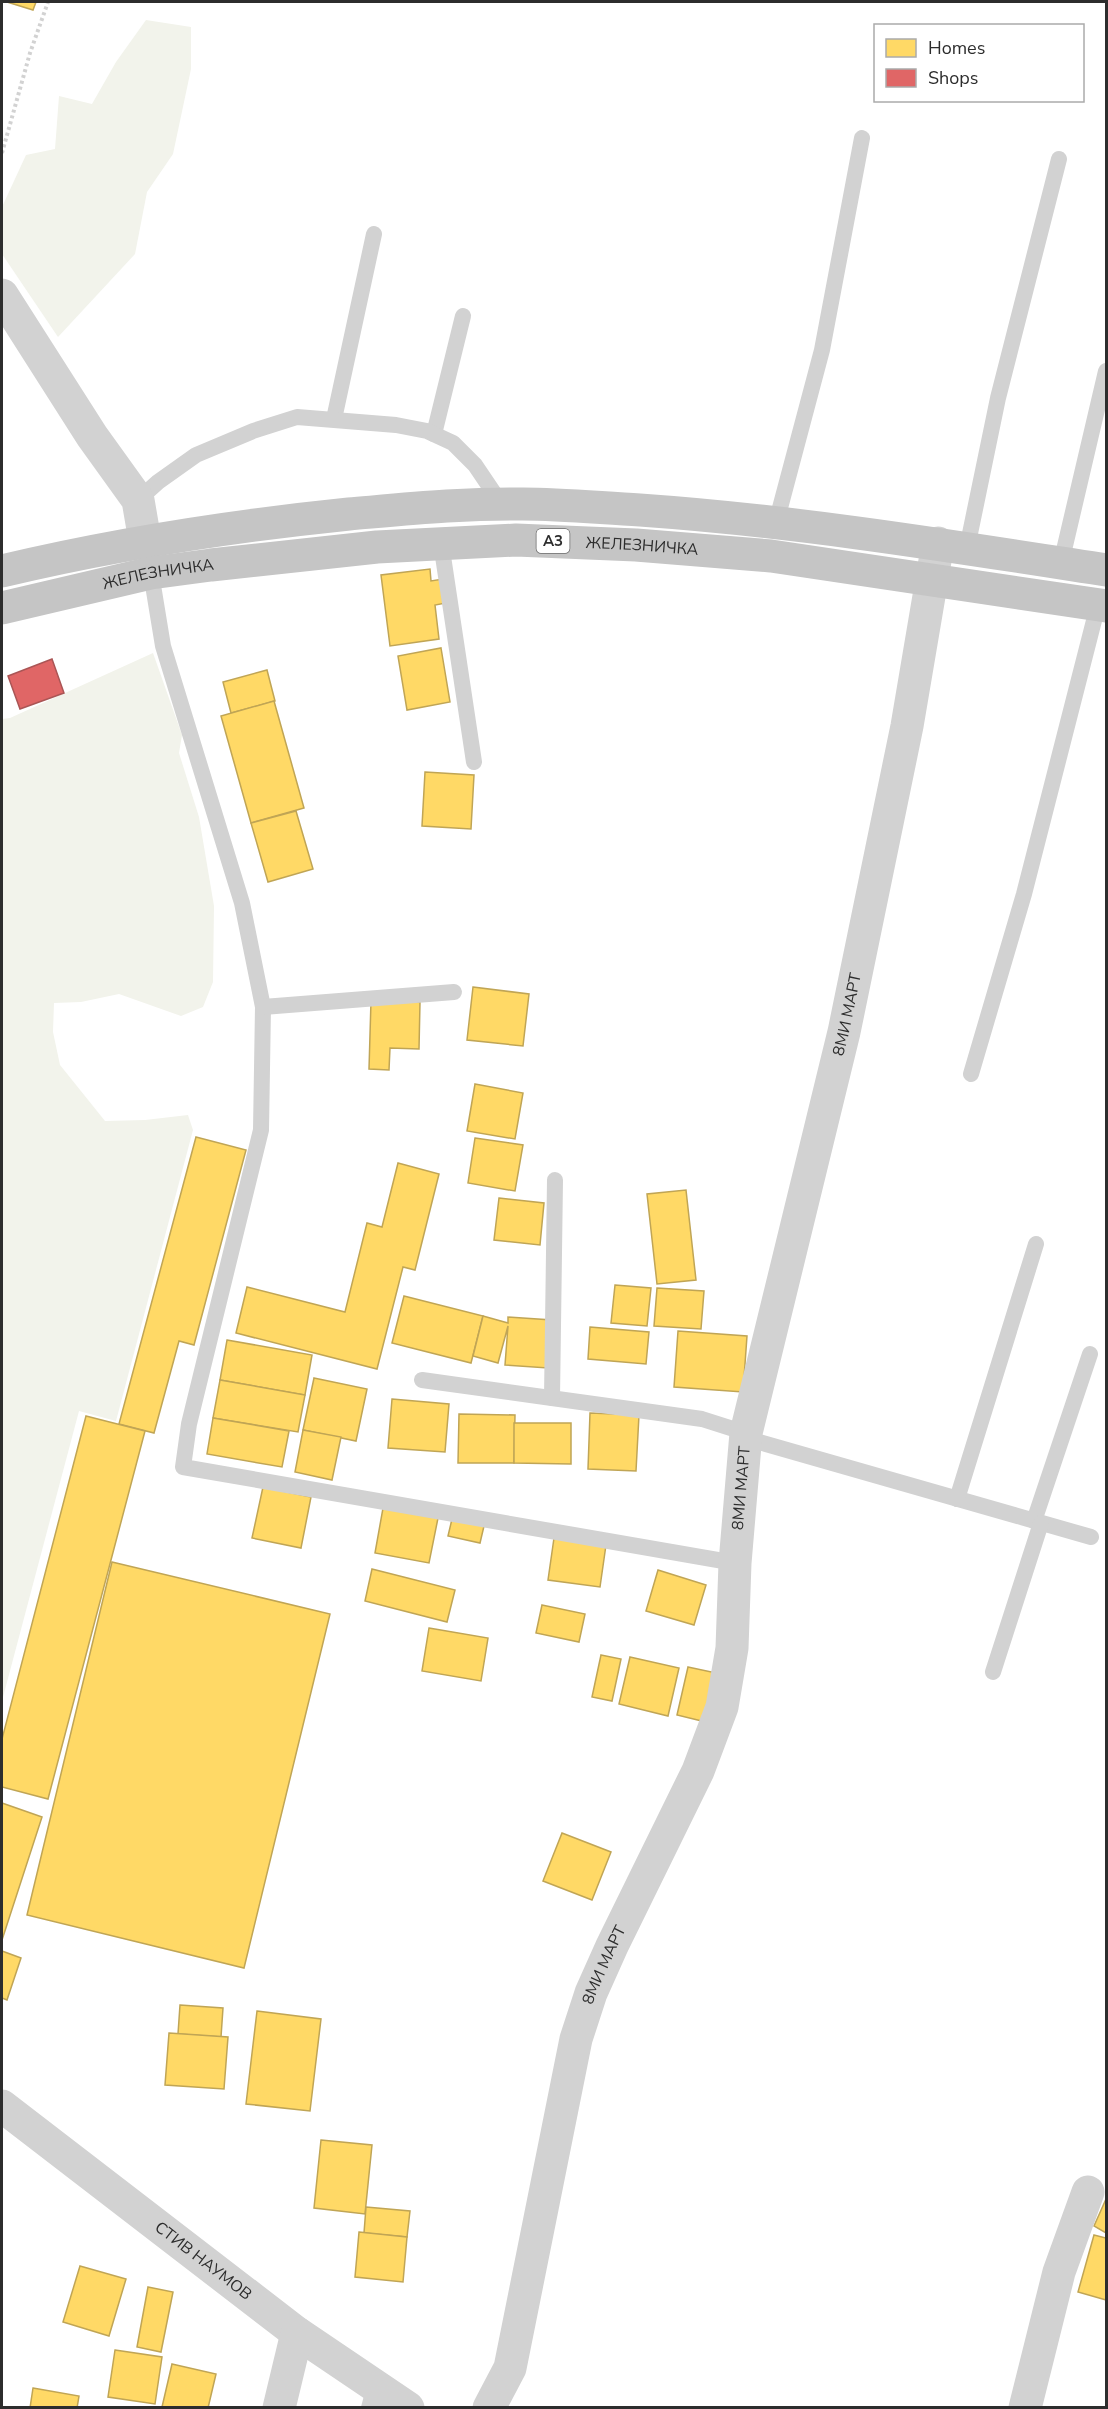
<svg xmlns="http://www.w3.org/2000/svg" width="1108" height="2409" viewBox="0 0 1108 2409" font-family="'Nunito Sans',sans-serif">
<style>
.green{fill:#f2f3eb}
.homes{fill:#ffd966;stroke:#c0a555;stroke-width:1.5}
.shops{fill:#e06666;stroke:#a55;stroke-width:1.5}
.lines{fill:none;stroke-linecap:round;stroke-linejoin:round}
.path{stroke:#d2d2d2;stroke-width:4;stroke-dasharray:3 3;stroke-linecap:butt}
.lane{stroke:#d2d2d2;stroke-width:16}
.street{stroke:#d2d2d2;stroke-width:33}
.primary{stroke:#c5c5c5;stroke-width:33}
.labels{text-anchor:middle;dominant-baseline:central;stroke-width:6;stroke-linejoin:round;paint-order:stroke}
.shield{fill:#fff;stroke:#6c6c6c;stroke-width:1.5}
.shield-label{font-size:15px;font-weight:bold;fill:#2d2d2d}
.street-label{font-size:16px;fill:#2d2d2d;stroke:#fff}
</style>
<rect width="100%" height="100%" fill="#fff"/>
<g class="green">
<path d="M 146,20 L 191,27 L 191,69 L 173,154 L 147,192 L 135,254 L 58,337 L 2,254 L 2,207 L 26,155 L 55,149 L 59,96 L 92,104 L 116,62 Z"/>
<path d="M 153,653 L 182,735 L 179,753 L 199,817 L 214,906 L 213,982 L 203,1007 L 181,1016 L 119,994 L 81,1002 L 54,1003 L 53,1032 L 60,1065 L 105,1121 L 145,1120 L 188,1115 L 193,1130 L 116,1421 L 79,1411 L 2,1701 L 2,719 L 10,718 Z"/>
</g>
<g class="homes">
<path d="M 7,2 L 36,2 L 33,10 Z"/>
<path d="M 430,569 L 431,581 L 443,579 L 446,603 L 435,605 L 439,639 L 390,646 L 381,575 Z"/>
<path d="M 441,648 L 450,702 L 407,710 L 398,656 Z"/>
<path d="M 267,670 L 275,701 L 231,713 L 223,682 Z"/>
<path d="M 274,701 L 304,808 L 251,823 L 221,716 Z"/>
<path d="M 425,772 L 474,775 L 471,829 L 422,826 Z"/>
<path d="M 296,811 L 313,869 L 268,882 L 251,823 Z"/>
<path d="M 473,987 L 529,994 L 523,1046 L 467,1040 Z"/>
<path d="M 371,1001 L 420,1002 L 419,1049 L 390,1048 L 389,1070 L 369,1069 Z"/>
<path d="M 475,1084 L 523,1093 L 515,1139 L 467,1131 Z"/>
<path d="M 196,1137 L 246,1150 L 194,1345 L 179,1341 L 154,1433 L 119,1424 Z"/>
<path d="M 475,1138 L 523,1145 L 515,1191 L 468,1183 Z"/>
<path d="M 398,1163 L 439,1174 L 415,1270 L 403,1267 L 377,1369 L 236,1333 L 247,1287 L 345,1312 L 367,1223 L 382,1227 Z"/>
<path d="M 686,1190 L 696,1280 L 657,1284 L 647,1194 Z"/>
<path d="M 499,1198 L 544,1203 L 540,1245 L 494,1240 Z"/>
<path d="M 615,1285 L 651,1288 L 647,1326 L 611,1323 Z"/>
<path d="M 657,1288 L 704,1291 L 701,1329 L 654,1326 Z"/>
<path d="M 404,1296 L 483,1316 L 471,1363 L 392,1343 Z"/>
<path d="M 483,1316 L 508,1323 L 508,1317 L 552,1320 L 548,1368 L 505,1365 L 508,1326 L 498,1363 L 473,1356 Z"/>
<path d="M 590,1327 L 649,1332 L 646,1364 L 588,1359 Z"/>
<path d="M 678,1331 L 747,1336 L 743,1392 L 674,1387 Z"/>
<path d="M 227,1340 L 312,1355 L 305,1395 L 220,1380 Z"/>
<path d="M 314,1378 L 367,1389 L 356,1441 L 303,1430 Z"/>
<path d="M 220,1380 L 305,1395 L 298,1432 L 213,1418 Z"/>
<path d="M 392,1399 L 449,1404 L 445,1452 L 388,1448 Z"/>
<path d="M 590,1413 L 639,1415 L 636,1471 L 588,1469 Z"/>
<path d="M 459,1414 L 515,1415 L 514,1463 L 458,1463 Z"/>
<path d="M 86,1416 L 145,1431 L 48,1799 L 2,1787 L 2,1739 Z"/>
<path d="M 213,1418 L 289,1431 L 282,1467 L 207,1454 Z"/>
<path d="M 514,1423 L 571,1423 L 571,1464 L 514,1463 Z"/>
<path d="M 303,1430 L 341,1437 L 332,1480 L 295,1472 Z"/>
<path d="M 263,1487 L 311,1497 L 301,1548 L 252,1538 Z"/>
<path d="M 383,1508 L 438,1518 L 429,1563 L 375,1553 Z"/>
<path d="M 452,1519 L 484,1526 L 480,1543 L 448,1536 Z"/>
<path d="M 554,1538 L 606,1545 L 600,1587 L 548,1580 Z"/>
<path d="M 112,1562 L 330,1614 L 244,1968 L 27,1915 Z"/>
<path d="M 372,1569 L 455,1590 L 447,1622 L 365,1601 Z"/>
<path d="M 658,1570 L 706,1585 L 694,1625 L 646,1611 Z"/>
<path d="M 542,1605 L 585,1614 L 579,1642 L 536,1633 Z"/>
<path d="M 429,1628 L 488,1638 L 481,1681 L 422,1671 Z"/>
<path d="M 601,1655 L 621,1659 L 612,1701 L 592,1697 Z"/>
<path d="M 630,1657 L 679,1668 L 668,1716 L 619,1704 Z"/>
<path d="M 688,1667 L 721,1674 L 710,1723 L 677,1715 Z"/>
<path d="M 2,1803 L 42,1817 L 2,1940 Z"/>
<path d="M 562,1833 L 611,1852 L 592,1900 L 543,1881 Z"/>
<path d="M 2,1951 L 21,1958 L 7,2000 L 2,1998 Z"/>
<path d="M 180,2005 L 223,2008 L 221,2037 L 178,2034 Z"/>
<path d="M 257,2011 L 321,2019 L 310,2111 L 246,2104 Z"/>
<path d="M 169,2033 L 228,2037 L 224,2089 L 165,2085 Z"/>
<path d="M 321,2140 L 372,2145 L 365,2214 L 314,2208 Z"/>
<path d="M 1106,2199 L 1106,2233 L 1094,2226 Z"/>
<path d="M 366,2207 L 410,2211 L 407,2237 L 364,2233 Z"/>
<path d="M 359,2232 L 407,2237 L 403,2282 L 355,2277 Z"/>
<path d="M 1094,2235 L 1106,2238 L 1106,2300 L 1078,2292 Z"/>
<path d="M 80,2266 L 126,2279 L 109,2336 L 63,2322 Z"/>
<path d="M 148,2287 L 173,2292 L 161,2352 L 137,2347 Z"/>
<path d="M 115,2350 L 162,2357 L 155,2404 L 108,2397 Z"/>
<path d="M 172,2364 L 216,2374 L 208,2408 L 162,2407 Z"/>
<path d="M 33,2388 L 79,2396 L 77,2408 L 30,2408 Z"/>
</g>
<path class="shops" d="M 52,659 L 64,693 L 20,709 L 8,676 Z"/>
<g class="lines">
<path class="path" d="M 2,153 L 30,53 L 48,2"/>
<g class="lane">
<path d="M 334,419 L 374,234"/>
<path d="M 434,434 L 463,316"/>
<path d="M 138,500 L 158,482 L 196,455 L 253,431 L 297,417 L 396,425 L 427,431 L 453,443 L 475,465 L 502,505"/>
<path d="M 776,523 L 822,350 L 862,138"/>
<path d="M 441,543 L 474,762"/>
<path d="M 967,548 L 998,398 L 1059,159"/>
<path d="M 1061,563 L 1106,371"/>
<path d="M 151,573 L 163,646 L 242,903 L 263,1007 L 261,1130 L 189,1424 L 183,1467 L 735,1563"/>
<path d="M 263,1007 L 454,992"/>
<path d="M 971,1074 L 1024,894 L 1098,605"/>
<path d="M 422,1380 L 702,1419 L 746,1433"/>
<path d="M 552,1398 L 555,1180"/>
<path d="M 745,1438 L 1091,1537"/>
<path d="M 957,1499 L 1036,1244"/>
<path d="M 1034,1521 L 1090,1354"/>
<path d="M 993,1672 L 1041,1523"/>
<path d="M 369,2408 L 375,2385"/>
</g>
<g class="street">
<path d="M 2,295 L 92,436 L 138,500 L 145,541"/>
<path id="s1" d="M 2,2106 L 297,2333 L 408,2408"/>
<path d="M 279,2408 L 297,2333"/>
<path id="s2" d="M 489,2408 L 510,2368 L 576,2039 L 591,1993 L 612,1946 L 698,1771 L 722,1707 L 732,1648 L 735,1563 L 746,1433 L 844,1032 L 907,726 L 938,543"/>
<path d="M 1025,2408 L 1059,2272 L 1088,2192"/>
</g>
<g class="primary">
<path d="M 2,571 C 116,544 232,526 349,514 C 407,509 465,503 523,504 C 562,504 601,508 640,510 C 797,521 951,546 1106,570"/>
<path id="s3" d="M 2,608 L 151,573 L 211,565 L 377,547 L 516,540 L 636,545 L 771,556 L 1106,606"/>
</g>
</g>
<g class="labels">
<rect class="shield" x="536.5" y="529" width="33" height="24" rx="4.5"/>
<g class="shield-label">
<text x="553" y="541">A3</text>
</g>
<g class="street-label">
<text stroke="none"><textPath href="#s3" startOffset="646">ЖЕЛЕЗНИЧКА</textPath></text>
<text stroke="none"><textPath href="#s3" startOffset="160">ЖЕЛЕЗНИЧКА</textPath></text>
<text stroke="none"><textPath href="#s2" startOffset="1450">8МИ МАРТ</textPath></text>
<text stroke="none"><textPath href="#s2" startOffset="964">8МИ МАРТ</textPath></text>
<text stroke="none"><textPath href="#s2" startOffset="460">8МИ МАРТ</textPath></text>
<text stroke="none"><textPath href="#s1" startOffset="254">СТИВ НАУМОВ</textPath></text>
</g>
</g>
<rect width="1108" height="2409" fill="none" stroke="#2d2d2d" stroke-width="6"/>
<rect x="874" y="24" width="210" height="78" fill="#ffffff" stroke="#ababab" stroke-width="1.5"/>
<rect x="886" y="39" width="30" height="18" fill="#ffd966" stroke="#ababab" stroke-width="1.5"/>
<text x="928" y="54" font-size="18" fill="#2d2d2d">Homes</text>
<rect x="886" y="69" width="30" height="18" fill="#e06666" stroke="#ababab" stroke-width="1.5"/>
<text x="928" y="84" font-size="18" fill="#2d2d2d">Shops</text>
</svg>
